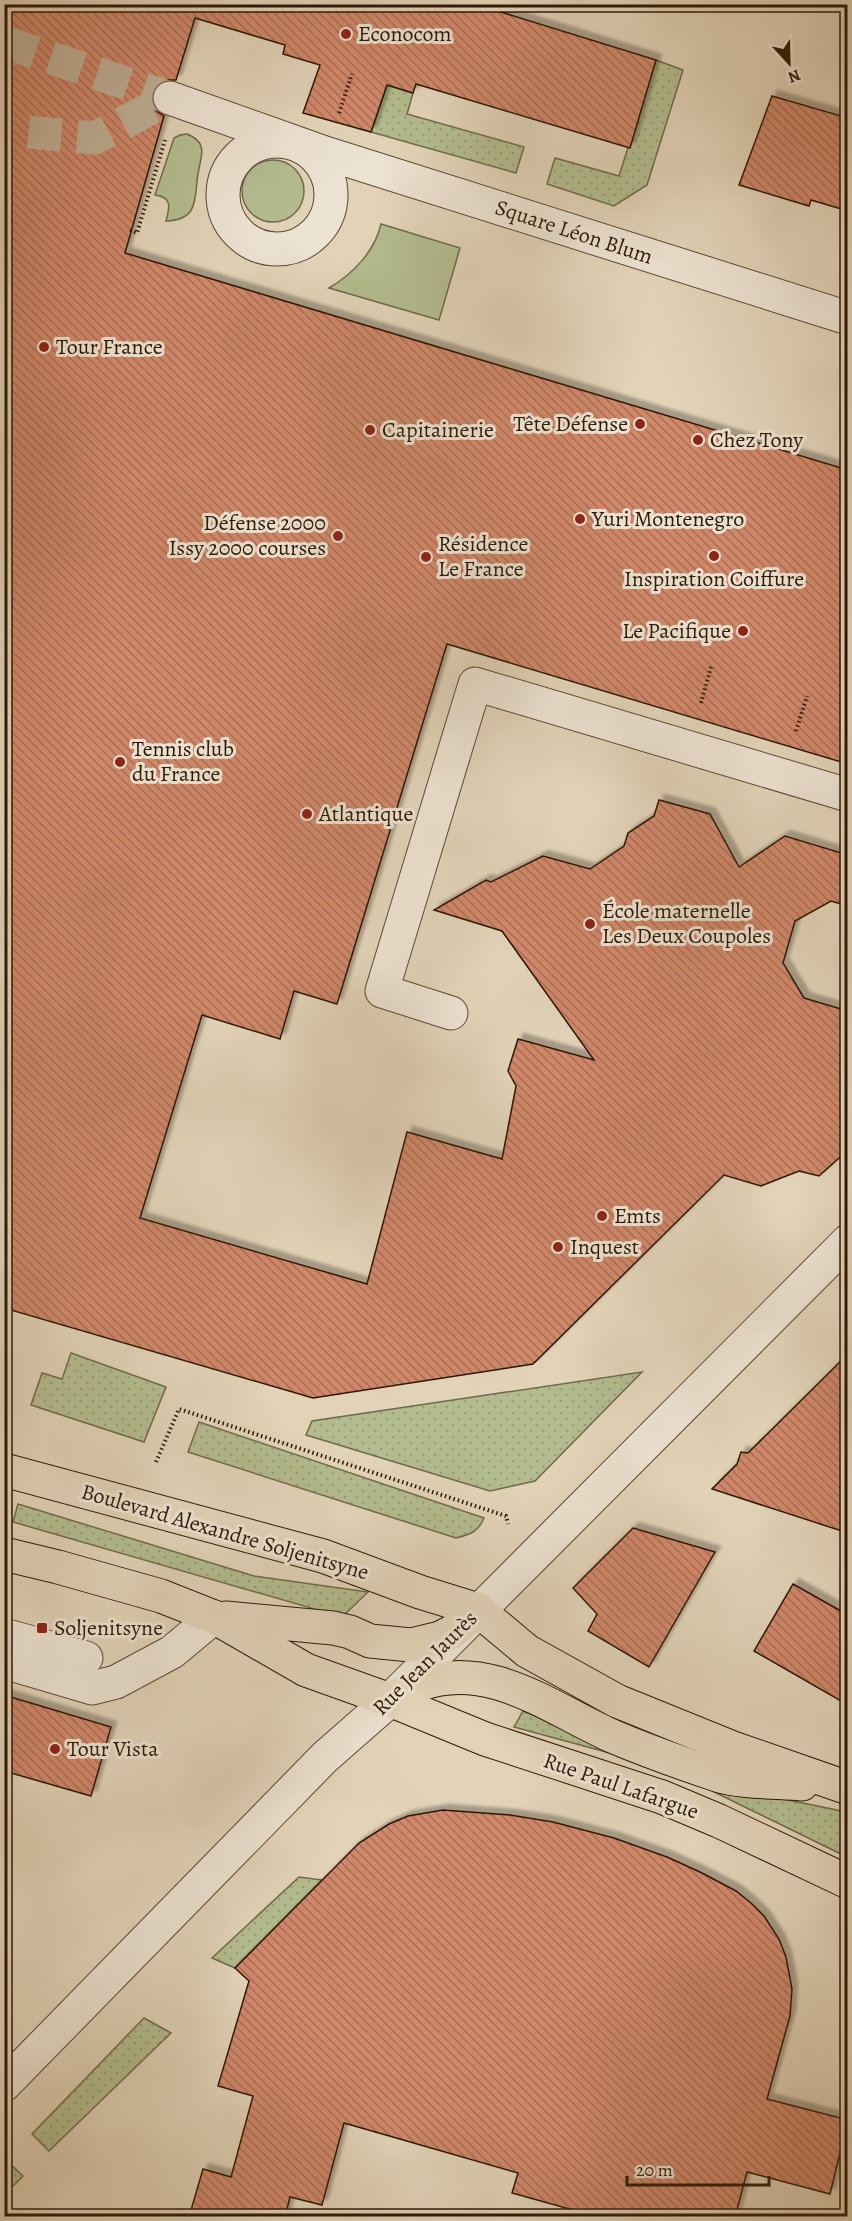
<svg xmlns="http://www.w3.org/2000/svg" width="852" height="2221" viewBox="0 0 852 2221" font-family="Alegreya,serif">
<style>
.grass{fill:url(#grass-dots);stroke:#706a4a;stroke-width:1.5}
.garden{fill:#b3bc8f;stroke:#706a4a;stroke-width:1.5}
.building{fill:url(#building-back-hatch);stroke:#2e1806;stroke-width:1.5;filter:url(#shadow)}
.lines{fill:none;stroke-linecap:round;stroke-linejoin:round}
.minor-tunnel{stroke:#beae94;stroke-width:33;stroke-dasharray:33 16;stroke-linecap:butt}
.minor-casing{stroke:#5b4732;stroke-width:35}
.major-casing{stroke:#2e1806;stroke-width:35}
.path{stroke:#2e1806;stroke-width:4;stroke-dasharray:1.5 3;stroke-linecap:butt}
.minor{stroke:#ece2d1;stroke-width:33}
.major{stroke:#e2d3b8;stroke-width:33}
.poi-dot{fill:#8f2418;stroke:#ece2d1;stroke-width:2}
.labels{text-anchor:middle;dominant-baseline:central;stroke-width:6;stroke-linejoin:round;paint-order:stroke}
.poi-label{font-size:22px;fill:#2e1806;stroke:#ece2d1;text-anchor:start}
.street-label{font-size:22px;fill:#2e1806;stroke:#ece2d1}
</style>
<defs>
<pattern id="grass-dots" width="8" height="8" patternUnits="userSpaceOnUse" patternTransform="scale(1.5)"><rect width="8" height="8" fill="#b3bc8f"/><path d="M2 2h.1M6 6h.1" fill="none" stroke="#9aa17a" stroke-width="1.8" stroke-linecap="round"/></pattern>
<pattern id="building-back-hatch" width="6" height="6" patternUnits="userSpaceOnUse" patternTransform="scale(1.5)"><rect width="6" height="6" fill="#d0886a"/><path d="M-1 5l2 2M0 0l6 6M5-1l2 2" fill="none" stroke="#a96e55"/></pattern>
<filter id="shadow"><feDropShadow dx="5.5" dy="-5.5" stdDeviation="1.5" flood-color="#0004"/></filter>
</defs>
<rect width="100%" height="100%" fill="#e2d3b8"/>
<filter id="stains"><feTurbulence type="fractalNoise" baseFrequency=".00333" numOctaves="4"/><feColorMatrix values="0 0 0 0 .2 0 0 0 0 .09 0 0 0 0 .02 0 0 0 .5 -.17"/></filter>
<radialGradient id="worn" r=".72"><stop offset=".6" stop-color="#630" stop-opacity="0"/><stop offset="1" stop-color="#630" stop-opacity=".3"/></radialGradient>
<g class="grass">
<path d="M 656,60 L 683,70 L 647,185 L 614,206 L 547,184 L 555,158 L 619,176 Z"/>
<path d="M 387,85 L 413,93 L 407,114 L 524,147 L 516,173 L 371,132 Z"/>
<path d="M 71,1353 L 166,1387 L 144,1442 L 31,1405 L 42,1373 L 62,1379 Z"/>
<path d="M 642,1372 L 535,1481 L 490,1491 L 306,1435 L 312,1421 Z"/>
<path d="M 199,1422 L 484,1518 C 478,1532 471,1534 456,1538 L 188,1452 Z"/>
<path d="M 18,1504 L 254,1576 L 368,1592 L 342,1617 L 13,1522 Z"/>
<path d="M 523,1711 L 710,1784 L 837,1810 L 847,1814 L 847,1857 L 708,1789 L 617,1755 L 514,1727 Z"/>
<path d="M 299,1877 L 322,1880 L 235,1968 L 212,1958 Z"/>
<path d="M 144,2018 L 171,2033 L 49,2151 L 32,2134 Z"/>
<path d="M 5,2159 L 23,2176 L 5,2194 L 4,2160 Z"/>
</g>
<g class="garden">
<path d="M 187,134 C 210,143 200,158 198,174 C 194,197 200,220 166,221 C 170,207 172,197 155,195 L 174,138 L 180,135 Z"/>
<circle cx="273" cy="191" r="31"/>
<path d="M 381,224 L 460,248 L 439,320 L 329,288 C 353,274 375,251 381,224 Z"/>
</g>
<g class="building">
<path d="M 4,4 L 475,4 L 656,60 L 630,148 L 416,84 L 413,93 L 387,85 L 371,132 L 303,113 L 320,65 L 283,54 L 285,45 L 195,18 L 176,80 L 167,80 L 158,83 L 152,92 L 152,102 L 155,110 L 164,116 L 125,253 L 848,470 L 848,764 L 447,644 L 337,1004 L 294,991 L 280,1039 L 202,1015 L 140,1218 L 367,1284 L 407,1132 L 502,1159 L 516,1086 L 508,1071 L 518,1039 L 594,1060 L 502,931 L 434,910 L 486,880 L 491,882 L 543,856 L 590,869 L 624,846 L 628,833 L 654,816 L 659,800 L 710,814 L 739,867 L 785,836 L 848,855 L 848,906 L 831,901 L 795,921 L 783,963 L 804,998 L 848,1011 L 848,1150 L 819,1176 L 799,1171 L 761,1186 L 724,1175 L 533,1364 L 313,1398 L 4,1308 Z"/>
<path d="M 772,96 L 848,118 L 848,211 L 811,200 L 809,206 L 739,185 Z"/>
<path d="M 848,1354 L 848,1533 L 712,1489 L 737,1464 L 741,1452 L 748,1453 Z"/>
<path d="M 633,1528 L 715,1552 L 649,1667 L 588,1631 L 597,1614 L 573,1588 Z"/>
<path d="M 793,1584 L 848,1615 L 848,1705 L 754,1651 Z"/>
<path d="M 4,1695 L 111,1727 L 91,1796 L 4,1771 Z"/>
<path d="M 443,1810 L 510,1815 L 553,1822 L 614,1838 L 667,1857 L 700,1872 L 736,1891 L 751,1903 L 764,1916 L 779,1939 L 786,1957 L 792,1989 L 790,2016 L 767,2099 L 848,2120 L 830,2194 L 747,2172 L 735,2217 L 571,2217 L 573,2210 L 512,2193 L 518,2173 L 344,2123 L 322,2205 L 290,2197 L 285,2217 L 189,2217 L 203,2169 L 231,2177 L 253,2096 L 218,2086 L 249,1981 L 235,1968 L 359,1843 L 389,1824 L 408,1816 Z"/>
</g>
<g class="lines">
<path class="minor-tunnel" d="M 4,42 L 170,98 L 95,138 L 4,130"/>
<defs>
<g id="minor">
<path d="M 170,98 L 325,153 L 848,318"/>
<circle cx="277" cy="195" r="54"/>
<path d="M 451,1013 L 382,991 L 475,684 L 848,795"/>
<path d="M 4,1635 L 86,1658"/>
<path d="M 4,1662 L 92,1688 L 116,1682 L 172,1652 L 214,1617"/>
<path d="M 4,2085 L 325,1757 L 390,1700 L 848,1241"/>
</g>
<g id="major">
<path d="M 4,1470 L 323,1556 L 420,1592 L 478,1610 L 527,1651 L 617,1701 L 733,1748 L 848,1788"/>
<path d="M 4,1554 L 58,1567 L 161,1596 L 214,1617 L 306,1670 L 390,1700 L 485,1739 L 662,1797 L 719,1821 L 848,1882"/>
<path d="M 226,1618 L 333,1628 L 350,1632 L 370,1641 L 411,1645 L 440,1638 L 452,1632 L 478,1610"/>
<path d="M 390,1700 C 400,1695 409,1689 419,1685 C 487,1658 552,1709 612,1736 C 647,1751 684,1764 720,1776 C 739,1782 779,1782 802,1784"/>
</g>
</defs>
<use href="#minor" class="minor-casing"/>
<use href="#major" class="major-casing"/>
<g class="path">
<path d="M 339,113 L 352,74"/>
<path d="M 130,230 L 137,233 L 165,140"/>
<path d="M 701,703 L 711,667"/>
<path d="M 796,731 L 807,696"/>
<path d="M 156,1462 L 179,1409 L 506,1516 L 508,1524"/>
</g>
<use href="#minor" class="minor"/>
<use href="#major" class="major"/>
</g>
<g class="poi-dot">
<circle cx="346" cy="34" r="6"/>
<circle cx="44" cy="347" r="6"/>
<circle cx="640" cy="424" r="6"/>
<circle cx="370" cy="430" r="6"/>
<circle cx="698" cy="440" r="6"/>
<circle cx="580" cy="519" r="6"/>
<circle cx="338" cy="536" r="6"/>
<circle cx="714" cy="556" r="6"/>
<circle cx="426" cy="557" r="6"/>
<circle cx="743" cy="631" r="6"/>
<circle cx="120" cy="762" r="6"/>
<circle cx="307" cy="814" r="6"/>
<circle cx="590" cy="924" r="6"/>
<circle cx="602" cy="1216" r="6"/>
<circle cx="558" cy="1247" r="6"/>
<rect x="36" y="1622" width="12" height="12" rx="3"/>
<circle cx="55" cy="1749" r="6"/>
</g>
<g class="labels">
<g class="poi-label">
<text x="358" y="34">Econocom</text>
<text x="56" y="347">Tour France</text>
<text x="628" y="424" text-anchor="end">Tête Défense</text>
<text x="382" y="430">Capitainerie</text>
<text x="710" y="440">Chez Tony</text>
<text x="592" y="519">Yuri Montenegro</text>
<text x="326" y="523" text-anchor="end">Défense 2000<tspan x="326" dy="25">Issy 2000 courses</tspan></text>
<text x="438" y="544">Résidence<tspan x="438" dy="25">Le France</tspan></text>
<text x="714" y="579" text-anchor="middle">Inspiration Coiffure</text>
<text x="731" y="631" text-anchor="end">Le Pacifique</text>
<text x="132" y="749">Tennis club<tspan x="132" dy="25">du France</tspan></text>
<text x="319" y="814">Atlantique</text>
<text x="602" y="911">École maternelle<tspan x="602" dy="25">Les Deux Coupoles</tspan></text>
<text x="614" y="1216">Emts</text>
<text x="570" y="1247">Inquest</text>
<text x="54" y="1628">Soljenitsyne</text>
<text x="67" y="1749">Tour Vista</text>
</g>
<g class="street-label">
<text transform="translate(574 232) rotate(18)">Square Léon Blum</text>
<text transform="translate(225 1532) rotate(16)">Boulevard Alexandre Soljenitsyne</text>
<text transform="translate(425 1663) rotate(-45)">Rue Jean Jaurès</text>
<text transform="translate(621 1786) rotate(19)">Rue Paul Lafargue</text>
</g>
</g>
<rect width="852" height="2221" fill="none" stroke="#e2d3b8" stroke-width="24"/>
<rect x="6" y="6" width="840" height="2209" fill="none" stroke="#2e1806" stroke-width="3"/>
<rect x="12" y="12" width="828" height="2197" fill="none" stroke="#2e1806" stroke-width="1.5"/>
<g transform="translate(789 63) rotate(158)" stroke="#ece2d1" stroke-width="4.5" paint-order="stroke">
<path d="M0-4.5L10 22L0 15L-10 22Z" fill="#2e1806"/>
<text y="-9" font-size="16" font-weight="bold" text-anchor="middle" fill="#2e1806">N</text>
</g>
<path d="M627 2176v9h142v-9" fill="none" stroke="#2e1806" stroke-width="3"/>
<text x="636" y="2176" font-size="18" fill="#2e1806" stroke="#ece2d1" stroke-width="4.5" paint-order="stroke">20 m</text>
<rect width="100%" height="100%" filter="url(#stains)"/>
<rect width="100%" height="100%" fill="url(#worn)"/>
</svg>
